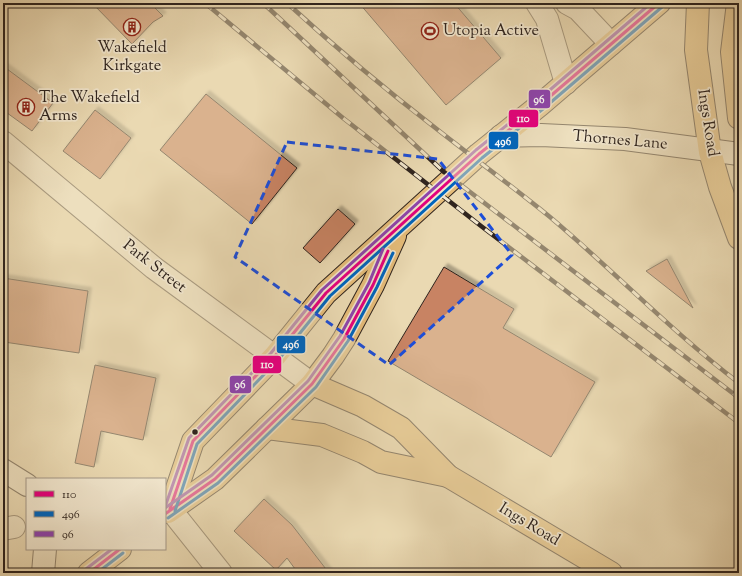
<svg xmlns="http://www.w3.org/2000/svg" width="742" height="576" viewBox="0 0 742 576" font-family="'Sorts Mill Goudy',serif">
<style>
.building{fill:#c88364;stroke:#2f241e;filter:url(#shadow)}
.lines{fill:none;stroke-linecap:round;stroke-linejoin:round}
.street-casing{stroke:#5e5143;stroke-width:24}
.secondary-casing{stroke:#2f241e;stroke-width:24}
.highway-casing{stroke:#2f241e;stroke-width:24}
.street{stroke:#f1e6cd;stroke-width:22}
.secondary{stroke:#f1e6cd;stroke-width:22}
.highway{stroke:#e5bc79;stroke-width:22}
.rail-casing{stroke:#2f241e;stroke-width:4.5}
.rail{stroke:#f1e6cd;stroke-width:3;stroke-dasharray:9;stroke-linecap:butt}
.bus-1-casing{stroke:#f1e6cd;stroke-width:6}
.bus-2-casing{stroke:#f1e6cd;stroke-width:6}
.bus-3-casing{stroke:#f1e6cd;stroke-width:6}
.bus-1{stroke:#e5007d;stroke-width:3}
.bus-2{stroke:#0065bd;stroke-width:3}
.bus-3{stroke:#8e44ad;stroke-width:3}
.marked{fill:none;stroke:#1d4ed8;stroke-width:3;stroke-dasharray:8 5;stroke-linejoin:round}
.bus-dot{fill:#2f241e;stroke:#f1e6cd;stroke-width:1.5}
.labels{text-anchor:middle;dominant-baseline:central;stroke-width:3.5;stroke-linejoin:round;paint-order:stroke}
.poi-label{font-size:16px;fill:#2f241e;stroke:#f1e6cd;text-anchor:start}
.street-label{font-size:16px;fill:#2f241e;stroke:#f1e6cd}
.line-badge{stroke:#f1e6cd;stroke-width:1.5}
.badge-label{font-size:11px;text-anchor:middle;font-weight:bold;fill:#fff}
</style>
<defs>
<filter id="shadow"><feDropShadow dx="3.5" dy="-3.5" stdDeviation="1" flood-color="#0004"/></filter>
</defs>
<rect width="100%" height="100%" fill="#ead9b2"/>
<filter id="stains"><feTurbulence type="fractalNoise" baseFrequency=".005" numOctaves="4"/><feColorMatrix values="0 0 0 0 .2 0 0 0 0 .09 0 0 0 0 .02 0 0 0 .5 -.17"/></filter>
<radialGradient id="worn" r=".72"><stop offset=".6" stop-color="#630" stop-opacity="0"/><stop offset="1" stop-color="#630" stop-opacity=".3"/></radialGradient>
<g class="building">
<path d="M 92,3 L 150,3 L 163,16 L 153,22 L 132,44 Z"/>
<path d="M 359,3 L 454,3 L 501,58 L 446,105 Z"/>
<path d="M 3,66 L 53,103 L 32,131 L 3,110 Z"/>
<path d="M 206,94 L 297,168 L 252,224 L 160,150 Z"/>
<path d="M 95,110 L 131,138 L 100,179 L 63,151 Z"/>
<path d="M 338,209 L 355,224 L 320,263 L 303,248 Z"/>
<path d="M 667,259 L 693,308 L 646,271 Z"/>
<path d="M 444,267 L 514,309 L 503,328 L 595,382 L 551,457 L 388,361 Z"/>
<path d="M 3,278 L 88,291 L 79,353 L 4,342 L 7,321 L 3,320 Z"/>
<path d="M 95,365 L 156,378 L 143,440 L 101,431 L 94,467 L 75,463 Z"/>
<path d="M 264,499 L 292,525 L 329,573 L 298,573 L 287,558 L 276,570 L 234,531 Z"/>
</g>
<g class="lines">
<defs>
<g id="street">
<path d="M 537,3 L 547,19 L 566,83"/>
<path d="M 567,3 L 578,9 L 611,44"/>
<path d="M 3,142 L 154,268 L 312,384"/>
<path d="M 170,509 L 221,573"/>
<path d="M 3,529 L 14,527"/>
</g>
<g id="secondary">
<path d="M 501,136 L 541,135 L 625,139 L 739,154"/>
<path d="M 3,470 L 27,485"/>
<path d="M 43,573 L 45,549"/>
</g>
<g id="highway">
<path d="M 698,3 L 696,50 L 710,152 L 720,187 L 739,238"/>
<path d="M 738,3 L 732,52 L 739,118"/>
<path d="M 312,384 L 363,406 L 401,428 L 448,476 L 611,573"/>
<path d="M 267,428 L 322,435 L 363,452 L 381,462 L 448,476"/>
<path d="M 170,509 L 193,441 L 275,356 L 326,293 L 479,154 L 540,105 L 659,3"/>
<path d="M 168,512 L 215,479 L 312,384 L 333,356 L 344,339 L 373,285 L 395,236"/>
<path d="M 89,573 L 120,549"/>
</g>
</defs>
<use href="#street" class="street-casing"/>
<use href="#secondary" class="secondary-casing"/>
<use href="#highway" class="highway-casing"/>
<use href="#street" class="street"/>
<use href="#secondary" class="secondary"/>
<use href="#highway" class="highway"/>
<defs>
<g id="rail">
<path d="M 205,3 L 343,118 L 481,226 L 739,423"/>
<path d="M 263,3 L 444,172 L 739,398"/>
<path d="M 287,3 C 335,47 386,90 438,130 C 475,159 513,187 550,217 C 614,271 672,332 739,383"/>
</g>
</defs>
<use href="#rail" class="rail-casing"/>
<use href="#rail" class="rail"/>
<defs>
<g id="bus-1">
<path d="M 170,509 L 193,441 L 275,356 L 326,293 L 479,154 L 540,105 L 659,3"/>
<path d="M 165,514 L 215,479 L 312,384 L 344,339 L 373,285 L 388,251"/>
<path d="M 89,573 L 120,549"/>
</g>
<g id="bus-2">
<path d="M 175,511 L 197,444 L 279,359 L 330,296 L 482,158 L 543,109 L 662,7"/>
<path d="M 168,518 L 218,483 L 316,387 L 348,341 L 377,287 L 393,253"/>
<path d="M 97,573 L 123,553"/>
</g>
<g id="bus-3">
<path d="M 165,507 L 189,438 L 271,353 L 322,290 L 476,150 L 537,101 L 651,3"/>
<path d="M 165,508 L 212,475 L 308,381 L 340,336 L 369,283 L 383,249"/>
<path d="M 86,569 L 112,549"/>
</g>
</defs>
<use href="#bus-1" class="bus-1-casing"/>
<use href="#bus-2" class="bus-2-casing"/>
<use href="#bus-3" class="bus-3-casing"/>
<use href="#bus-1" class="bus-1"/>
<use href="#bus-2" class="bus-2"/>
<use href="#bus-3" class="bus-3"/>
</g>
<path d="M0 0H742V576H0ZM 287,142 L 438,159 L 512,255 L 389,365 L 235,257 Z" fill="#ead9b2" fill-opacity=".55" fill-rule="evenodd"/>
<path class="marked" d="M 287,142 L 438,159 L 512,255 L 389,365 L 235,257 Z"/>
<defs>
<symbol id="building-ring" viewBox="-11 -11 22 22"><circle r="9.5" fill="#f1e6cd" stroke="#8f2418" stroke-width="1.5"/><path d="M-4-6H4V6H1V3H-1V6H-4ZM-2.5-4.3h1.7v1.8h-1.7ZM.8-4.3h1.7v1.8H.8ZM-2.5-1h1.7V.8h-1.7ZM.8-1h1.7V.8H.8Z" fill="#8f2418"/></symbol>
<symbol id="stadium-ring" viewBox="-11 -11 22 22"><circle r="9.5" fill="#f1e6cd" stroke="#8f2418" stroke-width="1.5"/><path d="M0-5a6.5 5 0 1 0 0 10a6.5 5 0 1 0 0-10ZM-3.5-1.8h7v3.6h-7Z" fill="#8f2418"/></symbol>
</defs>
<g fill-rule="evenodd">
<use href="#building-ring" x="122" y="17" width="20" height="20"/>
<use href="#stadium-ring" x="420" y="21" width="20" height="20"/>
<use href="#building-ring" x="16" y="97" width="20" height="20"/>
</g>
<circle class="bus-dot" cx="195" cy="432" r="3.5"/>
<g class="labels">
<g class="poi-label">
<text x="443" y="31">Utopia Active</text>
<text x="132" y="48" text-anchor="middle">Wakefield<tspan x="132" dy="18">Kirkgate</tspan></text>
<text x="39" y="98">The Wakefield<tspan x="39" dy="18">Arms</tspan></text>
</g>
<g class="street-label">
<text transform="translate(707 123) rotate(81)">Ings Road</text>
<text transform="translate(620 141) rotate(5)">Thornes Lane</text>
<text transform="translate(154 267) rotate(38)">Park Street</text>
<text transform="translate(529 525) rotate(31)">Ings Road</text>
</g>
</g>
<g class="line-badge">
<rect x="528" y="89" width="23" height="20" rx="4" fill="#8e44ad"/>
<rect x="508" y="109" width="31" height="19" rx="4" fill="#e5007d"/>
<rect x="488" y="131" width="31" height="19" rx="4" fill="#0065bd"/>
<rect x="276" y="335" width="30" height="19" rx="4" fill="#0065bd"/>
<rect x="252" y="355" width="30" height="19" rx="4" fill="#e5007d"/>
<rect x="229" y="375" width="23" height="19" rx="4" fill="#8e44ad"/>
</g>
<g class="badge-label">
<text x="539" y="103">96</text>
<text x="523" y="122">110</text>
<text x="503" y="145">496</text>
<text x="291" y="348">496</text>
<text x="267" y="368">110</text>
<text x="240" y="388">96</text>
</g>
<rect width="742" height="576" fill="none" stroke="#ead9b2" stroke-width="16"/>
<rect x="4" y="4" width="734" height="568" fill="none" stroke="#2f241e" stroke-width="2"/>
<rect x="8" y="8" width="726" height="560" fill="none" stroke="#2f241e"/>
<rect x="26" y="478" width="140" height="72" fill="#f1e6cd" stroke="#a39887"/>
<rect x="34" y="491" width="20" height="6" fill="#e5007d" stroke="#a39887"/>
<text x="62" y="498" font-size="12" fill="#2f241e">110</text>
<rect x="34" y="511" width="20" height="6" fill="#0065bd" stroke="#a39887"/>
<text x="62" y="518" font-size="12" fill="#2f241e">496</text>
<rect x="34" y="531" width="20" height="6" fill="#8e44ad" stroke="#a39887"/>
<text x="62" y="538" font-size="12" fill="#2f241e">96</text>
<rect width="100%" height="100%" filter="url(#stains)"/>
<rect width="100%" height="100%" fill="url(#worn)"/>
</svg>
